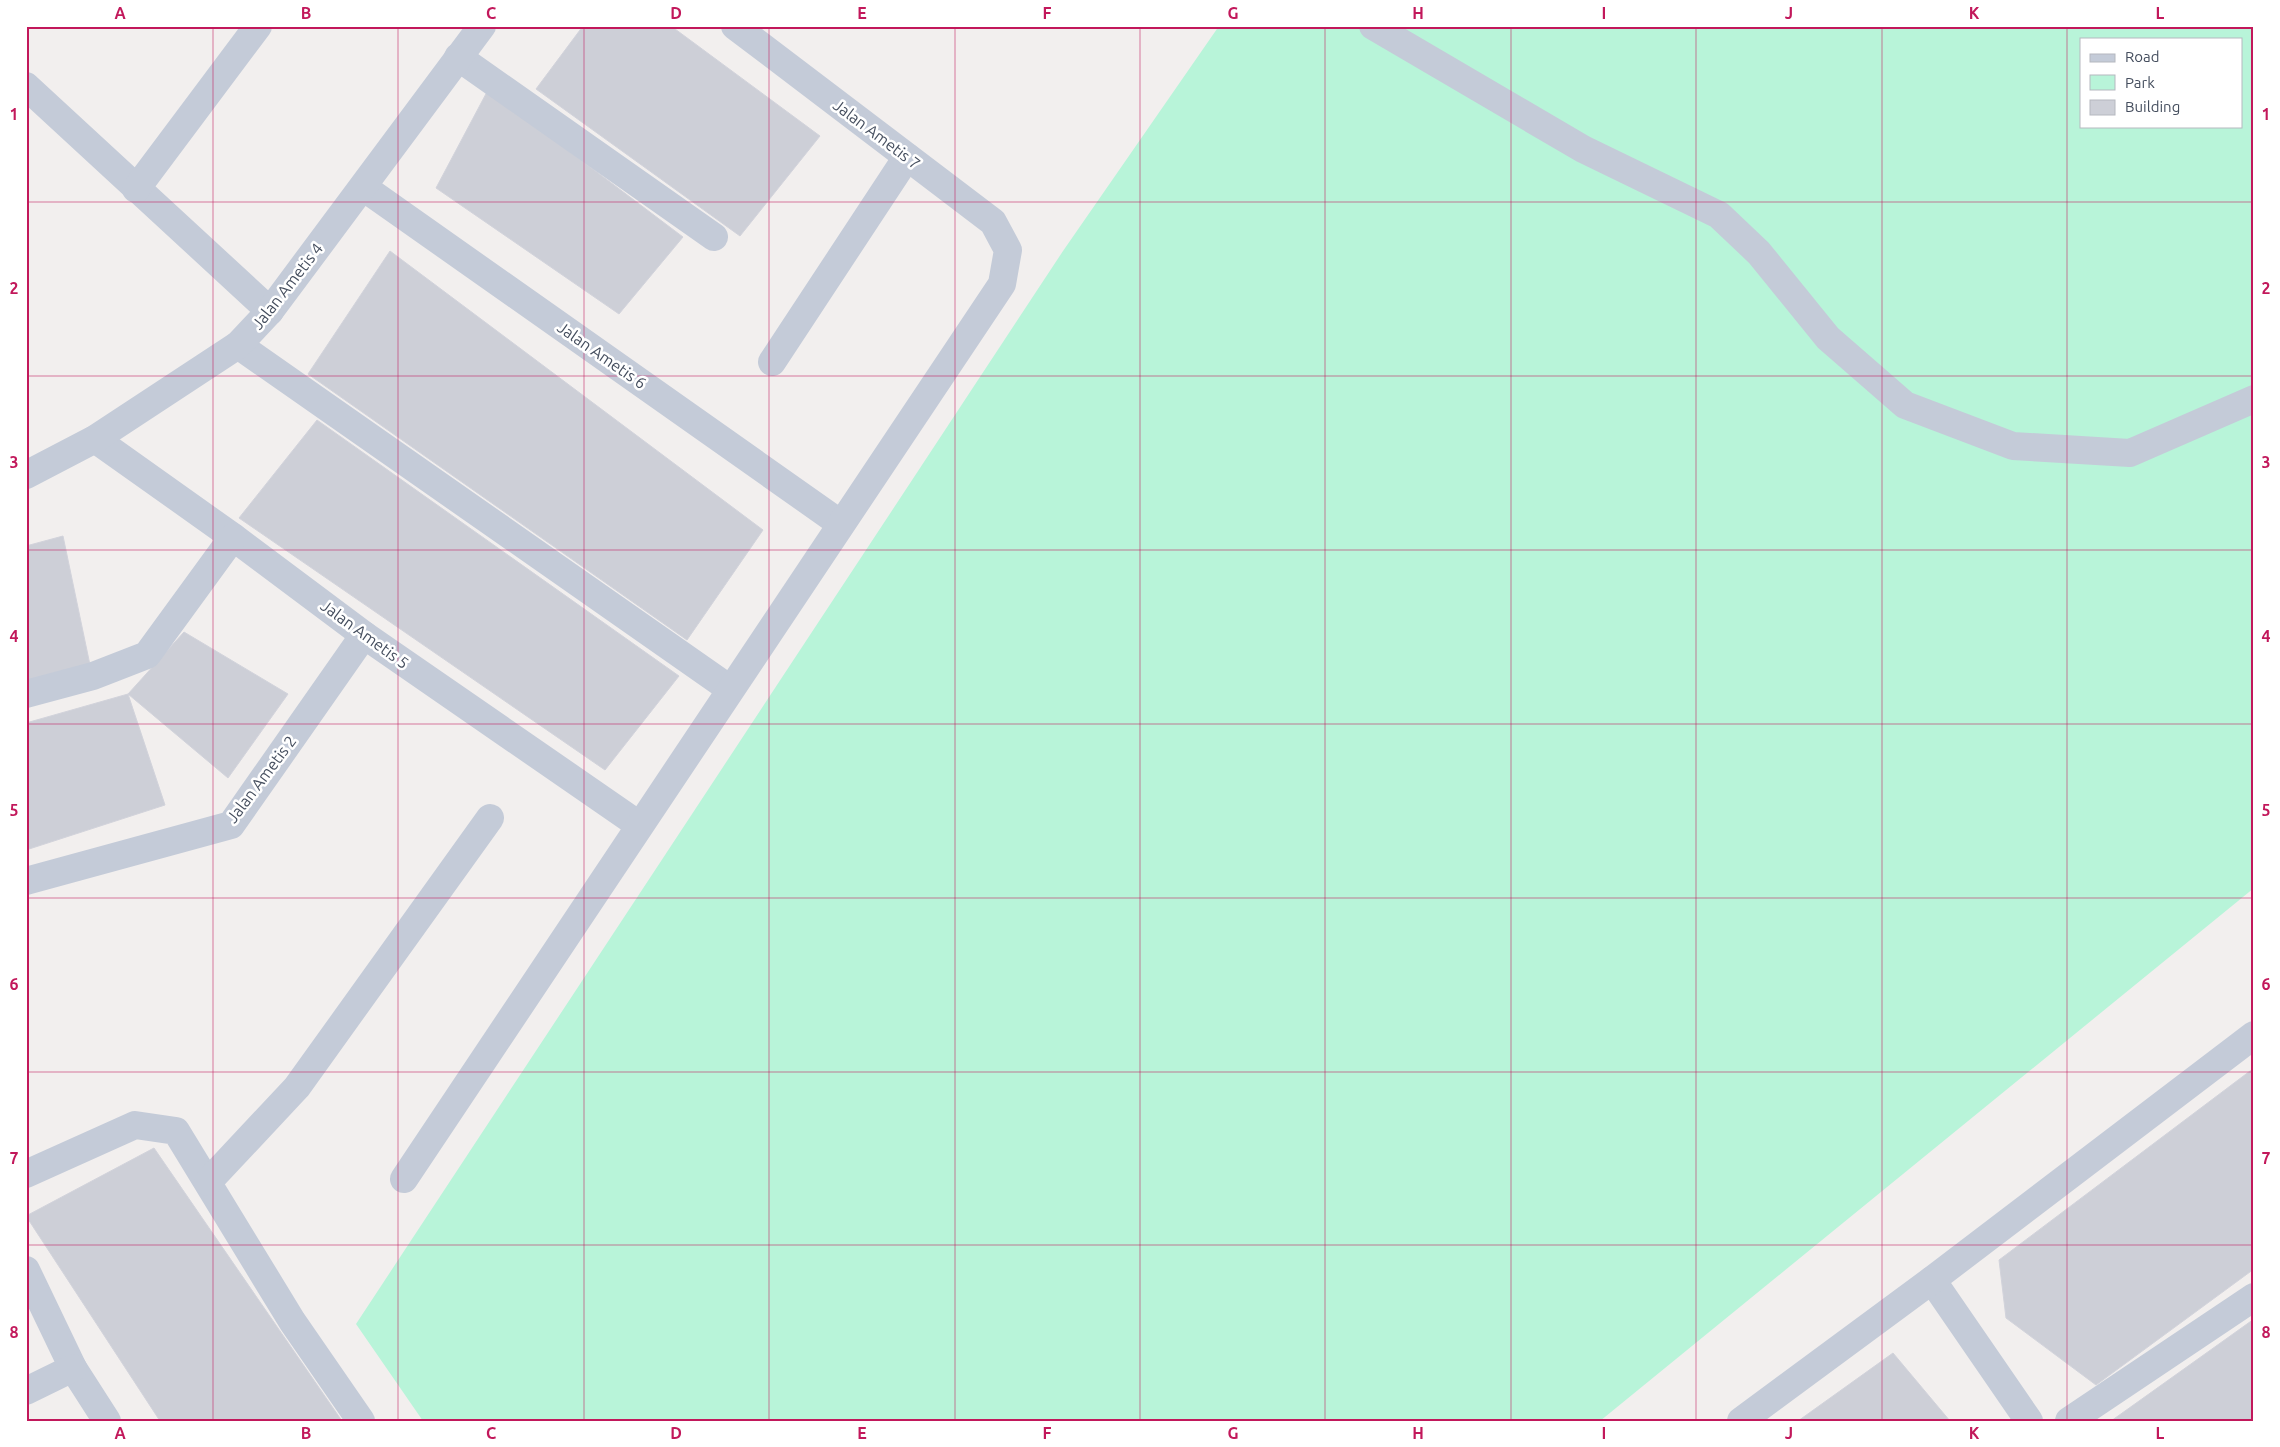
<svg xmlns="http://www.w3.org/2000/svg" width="2280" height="1447" viewBox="0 0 2280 1447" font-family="Ubuntu,sans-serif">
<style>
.green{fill:#b8f4d9;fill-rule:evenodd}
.building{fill:#cdcfd7;stroke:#d2d3db}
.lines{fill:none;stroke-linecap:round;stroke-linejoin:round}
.minor{stroke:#c4cbd8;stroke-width:28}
.grid{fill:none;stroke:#c2185b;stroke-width:1;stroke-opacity:0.55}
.labels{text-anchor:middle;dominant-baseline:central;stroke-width:5;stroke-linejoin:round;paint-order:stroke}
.street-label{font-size:16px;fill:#454e5e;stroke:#fff}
.neatline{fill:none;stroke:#c2185b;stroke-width:2}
.grid-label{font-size:16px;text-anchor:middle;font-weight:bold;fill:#c2185b}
</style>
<rect width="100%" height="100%" fill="#f2efee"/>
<path class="green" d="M 1219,26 L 2254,26 L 2254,888 L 1600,1421 L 423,1421 L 356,1324 L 1063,251 ZM 2081,39 L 2241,39 L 2241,126 L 2081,126 Z"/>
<g class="building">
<path d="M 583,26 L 671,26 L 820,136 L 740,236 L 536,89 Z"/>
<path d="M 488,90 L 683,237 L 619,314 L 436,188 Z"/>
<path d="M 390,251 L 763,530 L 687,640 L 308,374 Z"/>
<path d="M 317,420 L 679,676 L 605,770 L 239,518 Z"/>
<path d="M 63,536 L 90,665 L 26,681 L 26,546 Z"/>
<path d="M 184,632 L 288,694 L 228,778 L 128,694 Z"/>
<path d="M 128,694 L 165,805 L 26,850 L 26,723 Z"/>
<path d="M 2254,1068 L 2254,1269 L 2096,1385 L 2006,1318 L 1999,1260 Z"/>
<path d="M 154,1148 L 342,1421 L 160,1421 L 26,1216 Z"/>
<path d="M 2254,1319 L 2254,1421 L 2111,1421 Z"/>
<path d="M 1893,1353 L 1950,1421 L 1798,1421 Z"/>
</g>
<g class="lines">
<g class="minor">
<path d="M 1373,26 L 1583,149 L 1719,215 L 1759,253 L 1828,338 L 1905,405 L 2013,446 L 2130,453 L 2254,399"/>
<path d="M 458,57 L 714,237"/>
<path d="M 26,86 L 270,311"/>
<path d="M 363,187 L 841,524"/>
<path d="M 136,189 L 258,26"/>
<path d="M 238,345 L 730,689"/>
<path d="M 772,362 L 907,157"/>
<path d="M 95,439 L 233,537 L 364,635 L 639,825"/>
<path d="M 26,475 L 95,439 L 238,345 L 270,311 L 482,26"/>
<path d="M 26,694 L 93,676 L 147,655 L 233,537"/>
<path d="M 26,881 L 231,825 L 364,635"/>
<path d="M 26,1174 L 135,1125 L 176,1131 L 292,1321 L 361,1421"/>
<path d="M 404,1179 L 1002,284 L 1008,250 L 993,222 L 735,26"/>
<path d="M 208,1182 L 297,1087 L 490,818"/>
<path d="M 26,1270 L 73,1368 L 107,1421"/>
<path d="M 1932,1280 L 2029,1421"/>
<path d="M 26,1391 L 73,1368"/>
<path d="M 1741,1421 L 1932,1280 L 2254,1035"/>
<path d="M 2069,1421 L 2254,1297"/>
</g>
</g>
<path class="grid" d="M 213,26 L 213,1421M 398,26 L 398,1421M 584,26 L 584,1421M 769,26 L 769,1421M 955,26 L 955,1421M 1140,26 L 1140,1421M 1325,26 L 1325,1421M 1511,26 L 1511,1421M 1696,26 L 1696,1421M 1882,26 L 1882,1421M 2067,26 L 2067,1421M 26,202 L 2254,202M 26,376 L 2254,376M 26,550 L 2254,550M 26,724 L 2254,724M 26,898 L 2254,898M 26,1072 L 2254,1072M 26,1245 L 2254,1245"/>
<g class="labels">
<g class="street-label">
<text transform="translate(877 134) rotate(37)">Jalan Ametis 7</text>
<text transform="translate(287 286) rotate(-52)">Jalan Ametis 4</text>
<text transform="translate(602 355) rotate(35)">Jalan Ametis 6</text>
<text transform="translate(365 634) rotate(36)">Jalan Ametis 5</text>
<text transform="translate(261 779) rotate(-53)">Jalan Ametis 2</text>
</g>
</g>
<rect width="2280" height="1447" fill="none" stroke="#ffffff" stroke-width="55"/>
<rect x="2080" y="38" width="162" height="90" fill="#ffffff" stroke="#b5b8bf"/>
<rect x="2090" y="54" width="25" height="8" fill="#c4cbd8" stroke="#b5b8bf"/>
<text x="2125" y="62" font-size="15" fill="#454e5e">Road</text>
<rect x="2090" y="75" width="25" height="15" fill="#b8f4d9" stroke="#b5b8bf"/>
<text x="2125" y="88" font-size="15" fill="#454e5e">Park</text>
<rect x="2090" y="100" width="25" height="15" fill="#cdcfd7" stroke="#b5b8bf"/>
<text x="2125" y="112" font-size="15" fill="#454e5e">Building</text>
<rect x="28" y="28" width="2224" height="1392" class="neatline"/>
<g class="grid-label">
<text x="120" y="19">A</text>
<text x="306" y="19">B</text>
<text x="491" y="19">C</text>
<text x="676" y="19">D</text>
<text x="862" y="19">E</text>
<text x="1047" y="19">F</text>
<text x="1233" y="19">G</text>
<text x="1418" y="19">H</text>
<text x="1604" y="19">I</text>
<text x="1789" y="19">J</text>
<text x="1974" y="19">K</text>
<text x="2160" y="19">L</text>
<text x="14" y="120">1</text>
<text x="2266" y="120">1</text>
<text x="14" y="294">2</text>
<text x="2266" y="294">2</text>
<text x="14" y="468">3</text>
<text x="2266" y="468">3</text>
<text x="14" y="642">4</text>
<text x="2266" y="642">4</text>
<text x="14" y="816">5</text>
<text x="2266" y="816">5</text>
<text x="14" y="990">6</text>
<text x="2266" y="990">6</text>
<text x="14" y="1164">7</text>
<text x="2266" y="1164">7</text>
<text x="14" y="1338">8</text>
<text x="2266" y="1338">8</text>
<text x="120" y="1439">A</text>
<text x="306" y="1439">B</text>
<text x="491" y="1439">C</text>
<text x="676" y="1439">D</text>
<text x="862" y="1439">E</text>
<text x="1047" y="1439">F</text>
<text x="1233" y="1439">G</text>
<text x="1418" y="1439">H</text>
<text x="1604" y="1439">I</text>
<text x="1789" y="1439">J</text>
<text x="1974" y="1439">K</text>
<text x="2160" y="1439">L</text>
</g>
</svg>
